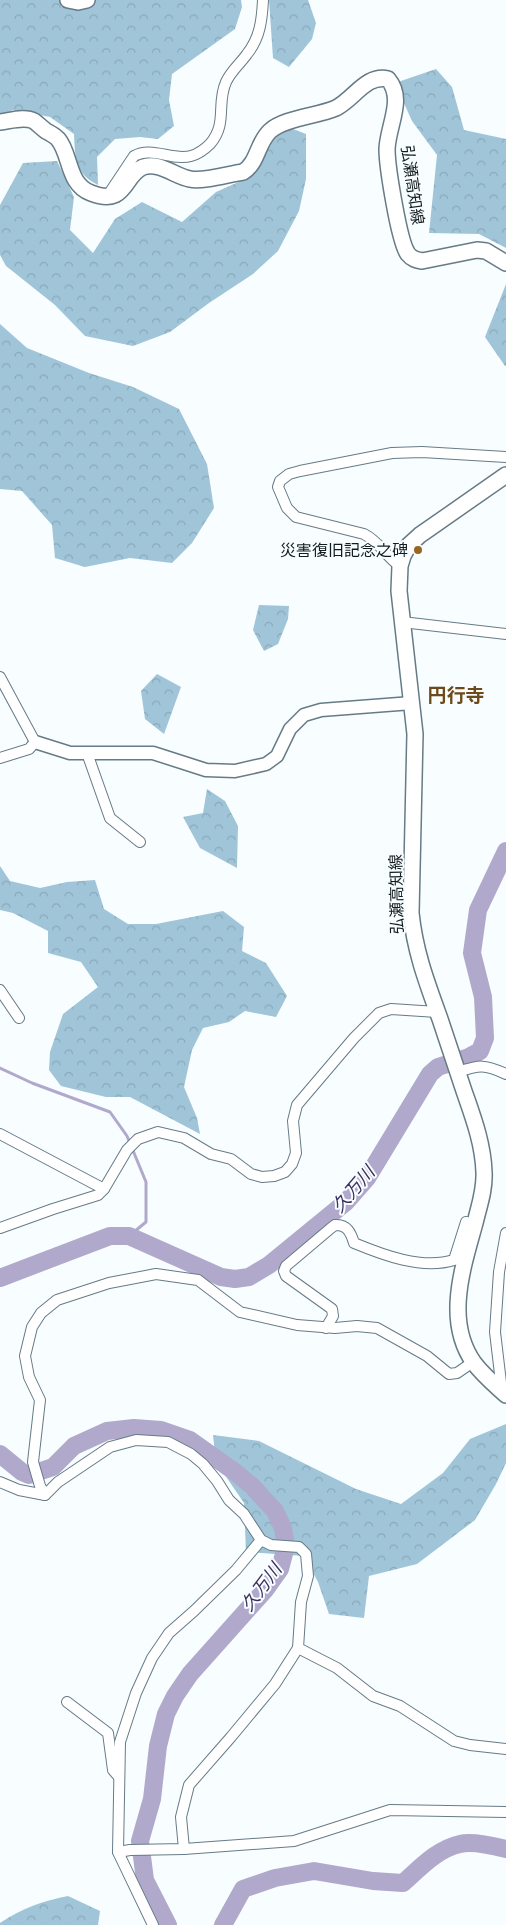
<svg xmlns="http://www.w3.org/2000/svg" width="506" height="1925" viewBox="0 0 506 1925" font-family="'IBM Plex Serif','Noto Sans JP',serif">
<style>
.forest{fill:url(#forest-crowns)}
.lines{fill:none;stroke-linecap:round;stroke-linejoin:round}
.stream{stroke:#b0a9cb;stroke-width:3}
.river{stroke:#b0a9cb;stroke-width:18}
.minor-casing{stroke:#667b86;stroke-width:12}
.tertiary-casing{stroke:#667b86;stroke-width:15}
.secondary-casing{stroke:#667b86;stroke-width:18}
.minor{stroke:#fff;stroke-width:10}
.tertiary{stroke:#fff;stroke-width:12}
.secondary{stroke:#fff;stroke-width:15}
.poi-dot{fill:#9a651c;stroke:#f8fdff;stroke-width:2}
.labels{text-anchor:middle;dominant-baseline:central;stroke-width:4;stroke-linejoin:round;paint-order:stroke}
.street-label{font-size:16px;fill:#131c20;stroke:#f8fdff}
.poi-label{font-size:16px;fill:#131c20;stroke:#f8fdff;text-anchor:end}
.water-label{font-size:18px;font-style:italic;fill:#3c2f5d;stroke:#f8fdff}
.quarter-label{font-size:19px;font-weight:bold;fill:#6e4919;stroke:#f8fdff}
</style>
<defs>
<pattern id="forest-crowns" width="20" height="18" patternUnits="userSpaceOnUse" patternTransform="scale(1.25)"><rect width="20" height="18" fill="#a0c5d8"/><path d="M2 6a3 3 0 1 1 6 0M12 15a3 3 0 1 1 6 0" fill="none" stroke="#89a9b9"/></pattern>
</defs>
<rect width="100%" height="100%" fill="#f8fdff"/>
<g class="forest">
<path d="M 0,0 L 241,0 L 242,7 L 235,29 L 172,74 L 169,100 L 174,126 L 158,139 L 140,137 L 115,139 L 97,157 L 98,185 C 75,174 75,157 74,134 L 50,117 L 13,110 L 0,116 Z"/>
<path d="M 269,0 L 308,0 L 316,23 L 312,39 L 289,67 L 273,58 Z"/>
<path d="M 436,69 L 452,87 L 464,130 L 506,139 L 506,248 L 479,234 L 429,233 L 437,155 L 412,121 L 395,83 Z"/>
<path d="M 285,126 L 306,134 L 306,179 L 299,211 L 278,251 L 253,274 L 209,303 L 170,332 L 133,346 L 85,336 L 55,305 L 6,266 L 0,255 L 0,205 L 23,163 L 57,161 L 74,197 L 70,230 L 93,253 L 115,219 L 142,202 L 182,222 L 216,192 L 252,176 L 265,143 Z"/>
<path d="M 506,284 L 506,366 L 505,366 L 485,337 Z"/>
<path d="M 0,324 L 27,348 L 89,373 L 133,387 L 179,409 L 207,464 L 214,508 L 192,543 L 172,563 L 130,558 L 85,567 L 55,558 L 52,525 L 22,491 L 0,489 Z"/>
<path d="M 259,605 L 289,606 L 288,619 L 278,644 L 264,651 L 253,630 Z"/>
<path d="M 157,674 L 181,687 L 164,734 L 145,719 L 141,691 Z"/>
<path d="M 207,789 L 225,801 L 238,826 L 237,868 L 200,848 L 183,817 L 203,813 Z"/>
<path d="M 0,866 L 10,881 L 40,888 L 67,882 L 95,880 L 104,909 L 128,924 L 156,924 L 223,911 L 244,927 L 242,951 L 266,963 L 287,996 L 276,1017 L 245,1011 L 229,1022 L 203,1028 L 192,1050 L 184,1087 L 197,1118 L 200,1134 L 130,1097 L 106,1097 L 61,1086 L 49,1070 L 50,1052 L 63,1014 L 98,987 L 81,962 L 48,953 L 48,931 L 13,913 L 0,910 Z"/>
<path d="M 506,1424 L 506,1463 L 496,1484 L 475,1520 L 417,1564 L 369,1576 L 364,1618 L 329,1614 L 318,1582 L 304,1556 L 246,1552 L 244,1503 L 216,1462 L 213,1435 L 259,1441 L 356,1489 L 401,1504 L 443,1473 L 470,1439 Z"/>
<path d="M 68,1896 L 100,1911 L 98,1925 L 0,1925 L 0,1923 C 22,1908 43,1901 68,1896 Z"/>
</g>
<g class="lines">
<path class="stream" d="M 0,1068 L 32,1083 L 110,1112 L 127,1136 L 146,1182 L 146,1222 L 129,1236"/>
<g class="river">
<path d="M 0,1278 L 110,1236 L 129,1236 L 221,1277 L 235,1279 L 249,1277 L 269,1265 L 346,1202 L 367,1178 L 430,1074 L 438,1067 L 469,1057 L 480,1051 L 485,1038 L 483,997 L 472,953 L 478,910 L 506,851"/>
<path d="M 0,1454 L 22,1472 L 29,1475 L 53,1467 L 74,1446 L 107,1431 L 134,1428 L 161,1430 L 190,1440 L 235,1472 L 252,1486 L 275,1511 L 283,1528 L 286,1546 L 280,1569 L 265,1590 L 190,1674 L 175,1696 L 166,1714 L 158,1746 L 152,1799 L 140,1841 L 145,1880 L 168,1925"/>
<path d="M 223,1925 L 243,1889 L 275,1878 L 314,1871 L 373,1881 L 403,1883 C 420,1868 437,1849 460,1844 C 472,1841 494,1846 506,1849"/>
</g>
<defs>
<g id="minor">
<path d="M 108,195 L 134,156 C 152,146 172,161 191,156 C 198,154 205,149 210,144 C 228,123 216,104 226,82 C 231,71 240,64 247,54 C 260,38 262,20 263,0"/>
<path d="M 400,566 C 385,556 381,543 364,534 L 296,517 L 287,508 L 278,487 L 280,481 L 289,474 L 300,471 L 392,453 L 422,452 L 506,457"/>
<path d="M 402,622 L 506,634"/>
<path d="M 0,677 L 35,742 L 29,749 L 0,758"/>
<path d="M 87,753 L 110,818 L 140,842"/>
<path d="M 0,990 L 19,1018"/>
<path d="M 457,1072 C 480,1065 484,1064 506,1074"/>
<path d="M 0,1134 L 104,1189"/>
<path d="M 0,1228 L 53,1209 L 98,1195 L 104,1189 L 127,1150 L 138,1139 L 158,1132 L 184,1138 L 211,1154 L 231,1159 L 251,1174 L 262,1177 L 274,1176 L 285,1172 L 292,1164 L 296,1153 L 293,1121 L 297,1105 L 354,1038 L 379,1013 L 391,1009 L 437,1012"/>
<path d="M 326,1328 L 333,1316 L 332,1309 L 286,1276 L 284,1271 L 286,1266 L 331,1228 L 335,1225 C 347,1224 351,1233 354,1243 C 383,1255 422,1270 454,1260 L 466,1222 L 475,1224"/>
<path d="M 502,1391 L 495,1332 L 499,1272 L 506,1233"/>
<path d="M 0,1482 L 19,1490 L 45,1495 L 58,1482 L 110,1447 L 136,1440 L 168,1442 L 191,1454 L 203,1464 L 217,1481 L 229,1500 L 244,1514 L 261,1540 L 271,1545 L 299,1547 L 306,1554 L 308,1576 L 301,1602 L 298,1648 L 275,1684 L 231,1737 L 189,1785 L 181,1817 L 184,1849"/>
<path d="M 45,1495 L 40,1486 L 33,1462 L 40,1400 L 29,1377 L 25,1356 L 32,1327 L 41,1313 L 57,1300 L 109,1283 L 156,1274 L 198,1280 L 240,1312 L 297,1325 L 335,1328 L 357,1326 L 377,1328 L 427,1356 L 449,1374 L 457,1373 L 473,1362"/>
<path d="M 298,1648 L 337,1668 L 373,1696 L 400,1706 L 454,1741 L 470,1745 L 506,1749"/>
<path d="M 67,1702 L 108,1733 L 113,1770 L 119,1777"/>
<path d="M 118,1852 L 130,1850 L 184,1849 L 294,1841 L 390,1810 L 506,1812"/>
<path d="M 153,1925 L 118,1852 L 120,1742 L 136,1693 L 152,1658 L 169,1633 L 194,1611 L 236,1570 L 261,1540"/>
</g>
<path id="tertiary" d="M 35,742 L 70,753 L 153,753 L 206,770 L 235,771 L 266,764 L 277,756 L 290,729 L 304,715 L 321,710 L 412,703"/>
<g id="secondary">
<path d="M 68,0 L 78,2 L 87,0"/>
<path d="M 0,122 C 10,121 24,116 34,121 C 38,124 42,128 46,131 C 50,133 55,136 58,139 C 71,154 67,184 91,193 C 127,207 123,175 143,167 C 159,161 176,177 190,179 C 202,182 229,174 243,172 C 258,163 257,143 270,131 C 284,118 318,116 336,108 C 354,99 366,74 388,79 C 405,99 388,125 387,149 C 387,166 399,242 408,254 C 412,259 416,260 422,261 L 477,250 L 486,251 L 506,263"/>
<path d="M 506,475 L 420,535 L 409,545 L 403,556 L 400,566 L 399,591 L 415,734 L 411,913 C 415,952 427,983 440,1019 C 448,1043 456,1067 464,1091 C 473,1117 483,1143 484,1172 C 485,1190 479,1206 475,1223 C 463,1267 444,1321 474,1363 C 483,1375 495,1385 506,1395"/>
</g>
</defs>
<use href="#minor" class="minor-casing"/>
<use href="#tertiary" class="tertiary-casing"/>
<use href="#secondary" class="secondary-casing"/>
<use href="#minor" class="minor"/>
<use href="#tertiary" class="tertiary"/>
<use href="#secondary" class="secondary"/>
</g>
<circle class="poi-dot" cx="418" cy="550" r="5"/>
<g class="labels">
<g class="street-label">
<text transform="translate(413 185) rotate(82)">弘瀬高知線</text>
<text transform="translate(396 894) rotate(-91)">弘瀬高知線</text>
</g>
<g class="poi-label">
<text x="408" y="550">災害復旧記念之碑</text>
</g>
<g class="water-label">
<text transform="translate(353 1189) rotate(-49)">久万川</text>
<text transform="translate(261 1587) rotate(-53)">久万川</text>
</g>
<g class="quarter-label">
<text x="456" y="695">円行寺</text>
</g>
</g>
</svg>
